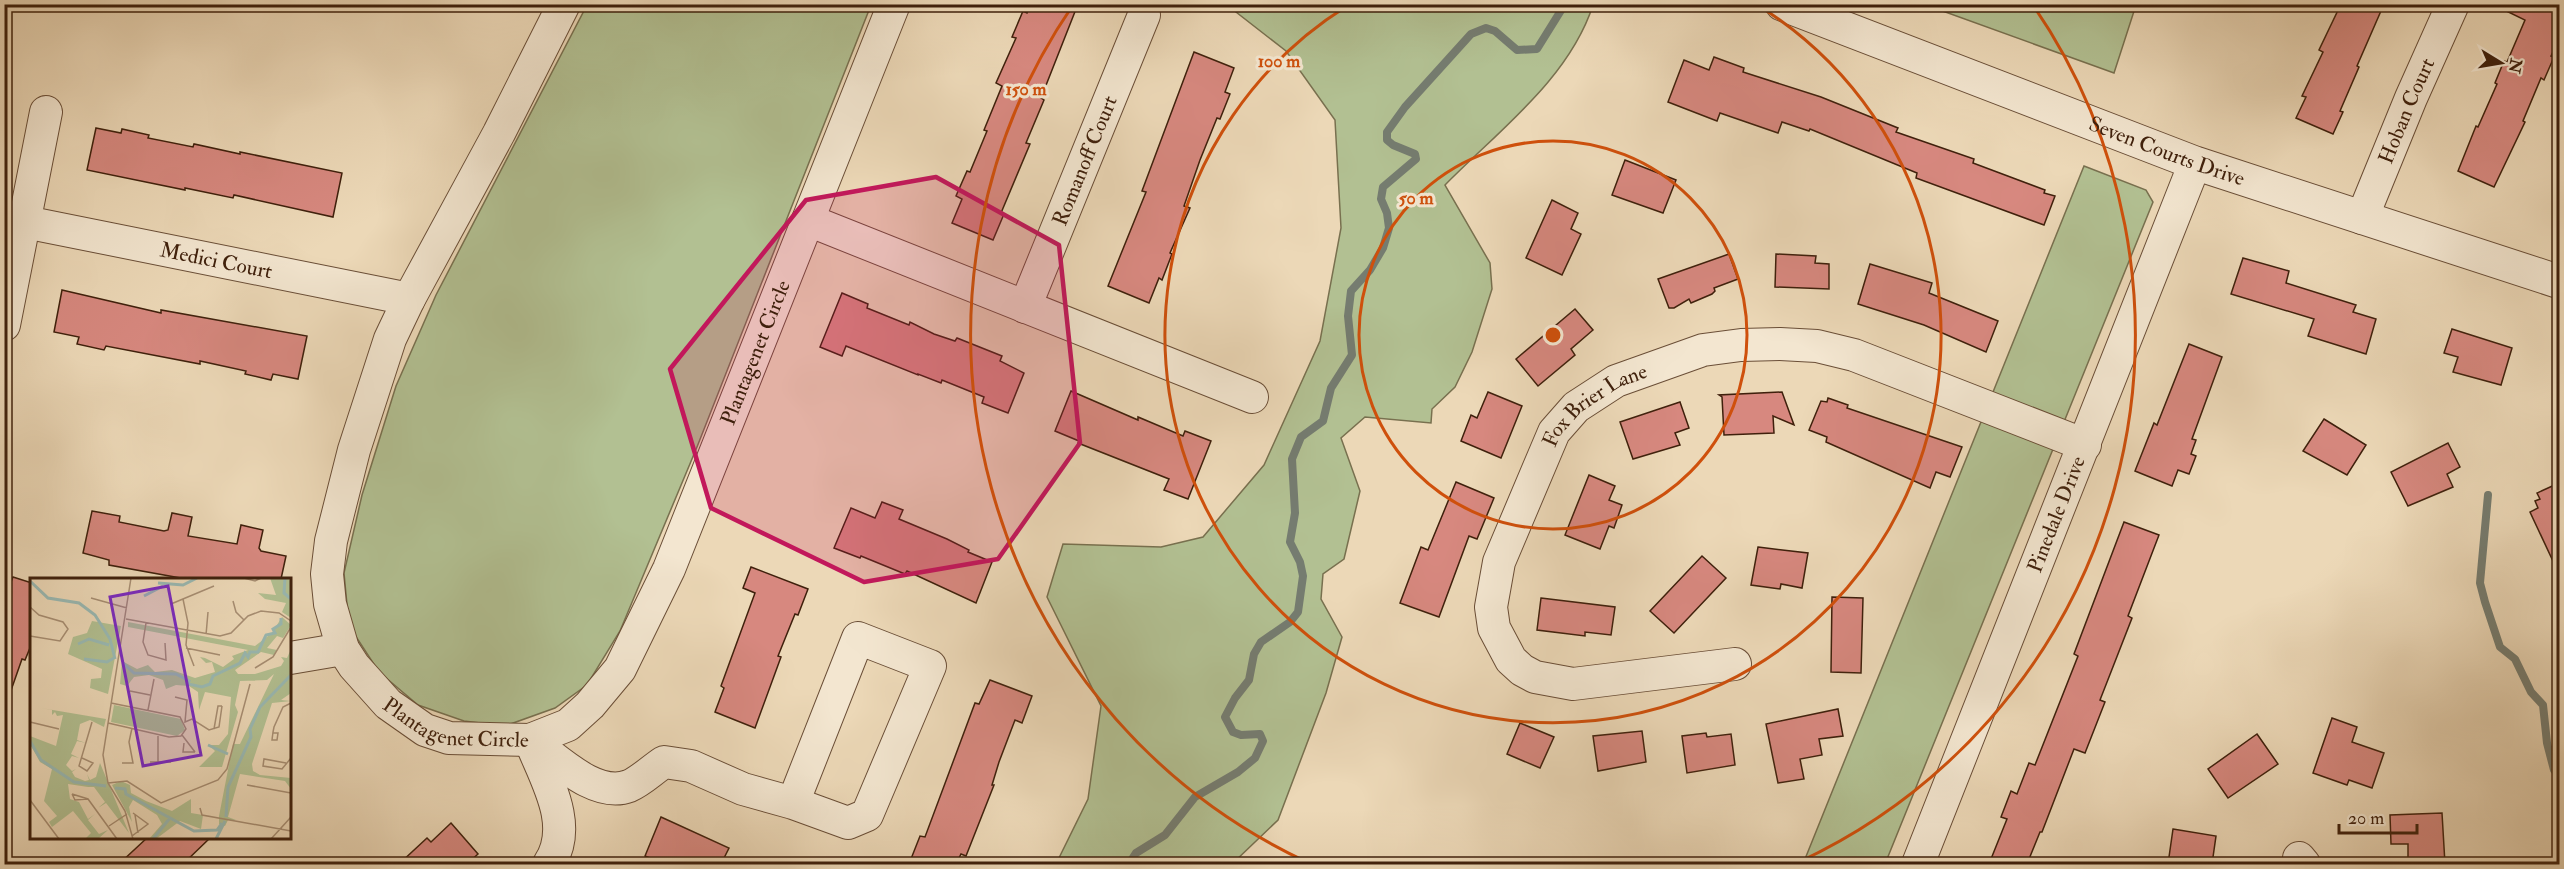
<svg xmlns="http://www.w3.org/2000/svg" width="2564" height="869" viewBox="0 0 2564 869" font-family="'IM FELL Double Pica',serif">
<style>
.green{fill:#b2c092;stroke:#78704f;stroke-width:1.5}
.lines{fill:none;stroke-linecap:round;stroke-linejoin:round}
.stream{stroke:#757c70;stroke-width:8}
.building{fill:#d7887f;stroke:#3f200c;stroke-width:1.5}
.minor-casing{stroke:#6a4e37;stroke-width:34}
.tertiary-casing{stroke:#6a4e37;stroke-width:35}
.minor{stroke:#f3e6d0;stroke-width:32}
.tertiary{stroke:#f3e6d0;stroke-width:33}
.marked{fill:#c2185b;fill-opacity:0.2;stroke:#c2185b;stroke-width:4.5;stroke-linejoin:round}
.ring{fill:none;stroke:#cf500c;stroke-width:3}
.labels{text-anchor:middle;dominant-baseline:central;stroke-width:6;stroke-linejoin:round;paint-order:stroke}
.street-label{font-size:21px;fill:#3f200c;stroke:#f3e6d0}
.inset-river{fill:none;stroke:#99b9b3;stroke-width:3}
.inset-road{fill:none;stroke:#a78e73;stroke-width:1.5}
.view{fill:#7b2cbf;fill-opacity:0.15;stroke:#7b2cbf;stroke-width:3}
.inset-edge{fill:none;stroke:#3f200c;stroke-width:3}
.centre{fill:#cf500c;stroke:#f3e6d0;stroke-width:3}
.ring-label{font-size:18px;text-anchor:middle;font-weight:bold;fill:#cf500c;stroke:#f3e6d0;stroke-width:6;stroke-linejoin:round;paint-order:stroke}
</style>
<rect width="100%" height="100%" fill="#ecd8b7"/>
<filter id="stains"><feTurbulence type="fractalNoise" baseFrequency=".00333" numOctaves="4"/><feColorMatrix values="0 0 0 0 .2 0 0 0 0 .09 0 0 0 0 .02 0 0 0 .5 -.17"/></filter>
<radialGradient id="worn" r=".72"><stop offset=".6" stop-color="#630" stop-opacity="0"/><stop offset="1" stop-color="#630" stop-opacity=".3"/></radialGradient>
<g class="green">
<path d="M 587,5 L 871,5 L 697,447 L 620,631 L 587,685 L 555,708 L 505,726 L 464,721 L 418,705 L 379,672 L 349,626 L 344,573 L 362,495 L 396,386 L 436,295 Z"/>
<path d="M 1227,5 L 1593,5 C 1569,79 1498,131 1445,185 L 1490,263 L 1492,289 L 1472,352 L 1455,387 L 1432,409 L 1431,423 L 1365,417 L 1341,438 L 1360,491 L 1344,559 L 1323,574 L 1321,599 L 1342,637 L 1326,693 L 1278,820 L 1232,864 L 1056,864 L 1088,799 L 1101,706 L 1047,597 L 1063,544 L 1161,547 L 1203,537 L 1264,465 L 1320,341 L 1341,228 L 1335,120 L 1286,51 Z"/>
<path d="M 1926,5 L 2136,5 L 2114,73 Z"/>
<path d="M 2084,166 L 2146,190 L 2153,202 L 1885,864 L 1803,864 Z"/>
</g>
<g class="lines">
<g class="stream">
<path d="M 2488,495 L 2480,583 L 2485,602 L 2500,647 L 2515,659 L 2531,692 L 2543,705 L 2547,743 L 2554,770 L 2560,777"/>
<path d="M 1129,864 L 1136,853 L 1165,835 L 1195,797 L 1238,772 L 1255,758 L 1263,741 L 1260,734 L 1241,735 L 1233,732 L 1225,717 L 1235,698 L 1249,680 L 1254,654 L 1261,642 L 1290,622 L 1298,612 L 1303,576 L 1300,562 L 1290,542 L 1295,513 L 1292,459 L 1301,437 L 1323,421 L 1331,388 L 1352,355 L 1348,316 L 1351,291 L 1370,270 L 1383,248 L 1389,228 L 1387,213 L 1381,199 L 1383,187 L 1416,159 L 1415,154 L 1393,145 L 1387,140 L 1387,132 L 1405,107 L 1471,34 L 1486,28 L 1495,31 L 1517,50 L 1537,49 L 1565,4"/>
</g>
</g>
<g class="building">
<path d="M 1030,4 L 1078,4 L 1041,98 L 1044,100 L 1026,143 L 1030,144 L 1001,213 L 1004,214 L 993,240 L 952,223 L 962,199 L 956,196 L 967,171 L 970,172 L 987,131 L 984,130 L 1002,86 L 996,83 L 1016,38 L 1012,37 L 1023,11 L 1027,13 Z"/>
<path d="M 2341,4 L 2384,4 L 2357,66 L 2359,67 L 2340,111 L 2343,112 L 2333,134 L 2296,118 L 2306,97 L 2302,96 L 2323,52 L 2319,50 Z"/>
<path d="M 2492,4 L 2550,4 L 2559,9 L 2559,39 L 2551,56 L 2554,57 L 2544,80 L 2541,78 L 2523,121 L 2525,122 L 2494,187 L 2458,171 L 2476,126 L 2478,127 L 2497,84 L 2495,83 L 2504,61 L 2507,62 L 2525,20 Z"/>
<path d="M 1194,52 L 1234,68 L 1225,92 L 1230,94 L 1220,119 L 1217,118 L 1200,160 L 1184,206 L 1190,208 L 1170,253 L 1172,254 L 1162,280 L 1159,278 L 1149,303 L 1108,286 L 1146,192 L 1142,191 Z"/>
<path d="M 1714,57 L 1744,68 L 1743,72 L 1821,97 L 1898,128 L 1896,132 L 1974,159 L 1973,163 L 2045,190 L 2044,193 L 2055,196 L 2044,225 L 1916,178 L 1917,173 L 1810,129 L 1809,131 L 1782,122 L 1778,133 L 1720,113 L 1717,121 L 1668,102 L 1684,60 L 1709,70 Z"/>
<path d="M 96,128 L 121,133 L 122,129 L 149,135 L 148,138 L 193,147 L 194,144 L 240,154 L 240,152 L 342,173 L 333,217 L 234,195 L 233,198 L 185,188 L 185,190 L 87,170 Z"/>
<path d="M 1625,160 L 1676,180 L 1663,213 L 1612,195 Z"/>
<path d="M 1552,200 L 1578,213 L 1571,229 L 1581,234 L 1562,275 L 1526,258 Z"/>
<path d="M 1729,254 L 1738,279 L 1714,288 L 1715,291 L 1712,294 L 1691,303 L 1689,299 L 1674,308 L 1669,308 L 1658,279 Z"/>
<path d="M 1776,254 L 1816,256 L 1815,263 L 1829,264 L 1829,289 L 1775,287 Z"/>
<path d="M 2243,258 L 2289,271 L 2286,283 L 2356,305 L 2353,312 L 2376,319 L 2366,354 L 2308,336 L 2314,319 L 2231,294 Z"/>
<path d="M 1870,264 L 1932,283 L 1929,293 L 1998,321 L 1986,352 L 1924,325 L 1858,304 Z"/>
<path d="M 62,290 L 161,313 L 161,310 L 307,336 L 298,379 L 273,374 L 271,380 L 245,374 L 246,371 L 200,361 L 200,364 L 106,346 L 104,350 L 77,344 L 79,337 L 54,332 Z"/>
<path d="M 842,293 L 868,304 L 867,308 L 909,325 L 910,322 L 934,334 L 955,341 L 957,338 L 1002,356 L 1000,361 L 1024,373 L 1008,413 L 982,403 L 984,397 L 942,380 L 941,383 L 918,374 L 918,375 L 846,346 L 842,356 L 820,347 Z"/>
<path d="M 1575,309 L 1593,330 L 1571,349 L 1575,355 L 1538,386 L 1516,359 Z"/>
<path d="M 2452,329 L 2512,348 L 2501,385 L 2453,372 L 2458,357 L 2444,353 Z"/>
<path d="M 2189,344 L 2222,357 L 2192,439 L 2196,440 L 2191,454 L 2196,456 L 2189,474 L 2178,470 L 2172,486 L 2135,471 L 2154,423 L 2157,425 Z"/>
<path d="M 1071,391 L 1138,420 L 1138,417 L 1183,436 L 1185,431 L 1211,441 L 1188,499 L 1164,490 L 1169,479 L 1078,443 L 1079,441 L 1055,431 Z"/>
<path d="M 1488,392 L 1522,406 L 1501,458 L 1461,441 L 1471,415 L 1477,418 Z"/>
<path d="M 1782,392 L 1794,425 L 1773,416 L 1774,433 L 1724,435 L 1722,397 L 1719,395 Z"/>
<path d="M 1828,398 L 1848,405 L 1847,408 L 1962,447 L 1950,477 L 1936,472 L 1930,488 L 1826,442 L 1827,437 L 1809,430 L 1821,401 L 1827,402 Z"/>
<path d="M 1680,402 L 1689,428 L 1675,433 L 1680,445 L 1633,459 L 1620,422 Z"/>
<path d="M 2324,419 L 2366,445 L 2347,475 L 2303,451 Z"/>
<path d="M 2448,443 L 2460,467 L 2447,474 L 2453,487 L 2408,506 L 2391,472 Z"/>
<path d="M 1589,475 L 1615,486 L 1609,500 L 1622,505 L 1614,528 L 1609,526 L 1600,549 L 1565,535 Z"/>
<path d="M 1456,482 L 1494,498 L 1477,539 L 1469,536 L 1439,617 L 1400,603 L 1421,547 L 1428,550 Z"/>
<path d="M 2559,483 L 2559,574 L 2530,512 L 2538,508 L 2535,501 L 2540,499 L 2537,493 Z"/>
<path d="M 882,502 L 903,510 L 899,519 L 947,539 L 969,550 L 968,552 L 992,562 L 976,603 L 907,571 L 905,574 L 861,556 L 860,558 L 834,548 L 851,508 L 875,518 Z"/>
<path d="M 92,511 L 120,516 L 119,522 L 164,531 L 168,530 L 172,513 L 192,517 L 188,536 L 237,544 L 241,525 L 263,530 L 259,548 L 261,551 L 286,556 L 281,579 L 186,579 L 109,565 L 109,560 L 83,553 Z"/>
<path d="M 2124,522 L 2159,535 L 2128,616 L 2132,618 L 2100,700 L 2105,702 L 2085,753 L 2074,749 L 2042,832 L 2040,832 L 2027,864 L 1989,864 L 2007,819 L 2001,817 L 2011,791 L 2017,794 L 2029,763 L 2035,765 L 2078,656 L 2074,654 Z"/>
<path d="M 1758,547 L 1808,553 L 1802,588 L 1781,584 L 1780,589 L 1751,585 Z"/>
<path d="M 1702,556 L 1726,578 L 1674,633 L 1650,611 Z"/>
<path d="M 751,567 L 808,589 L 798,615 L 795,614 L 778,656 L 781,657 L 755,728 L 715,712 L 724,688 L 721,686 L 755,593 L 743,588 Z"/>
<path d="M 13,577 L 32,583 L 32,643 L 25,660 L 22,659 L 8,699 L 4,699 L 4,599 Z"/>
<path d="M 1832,597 L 1863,598 L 1861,673 L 1831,672 Z"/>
<path d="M 1541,598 L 1615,607 L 1611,635 L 1585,632 L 1585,636 L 1537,630 Z"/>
<path d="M 990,680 L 1032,696 L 1022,723 L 1015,720 L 999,762 L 992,785 L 994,785 L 966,856 L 961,854 L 956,864 L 909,864 L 920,836 L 925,837 L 975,703 L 979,704 Z"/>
<path d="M 1838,709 L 1843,736 L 1819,739 L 1822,755 L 1800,759 L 1804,779 L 1778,783 L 1766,724 Z"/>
<path d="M 2332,718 L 2357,727 L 2352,742 L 2384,753 L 2372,788 L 2349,780 L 2347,785 L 2313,773 Z"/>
<path d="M 1520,723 L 1554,737 L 1540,768 L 1507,754 Z"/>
<path d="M 1642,731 L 1646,762 L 1598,771 L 1593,736 Z"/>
<path d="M 1706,733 L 1707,737 L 1731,734 L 1735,765 L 1687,773 L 1682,736 Z"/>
<path d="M 2257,734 L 2278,764 L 2228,798 L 2208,769 Z"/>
<path d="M 2442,813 L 2445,864 L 2408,864 L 2408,844 L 2391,844 L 2390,815 Z"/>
<path d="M 661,817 L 729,848 L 721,864 L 666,864 L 645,856 Z"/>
<path d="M 451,823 L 478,854 L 467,864 L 399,864 L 427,838 L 431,842 Z"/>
<path d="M 2173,829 L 2216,836 L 2212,864 L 2168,864 Z"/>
<path d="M 148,837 L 211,837 L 183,864 L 119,864 Z"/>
</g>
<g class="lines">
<defs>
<g id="minor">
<path id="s1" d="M 564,4 L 499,133 L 409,299 L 390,339 L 354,450 L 331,541 L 327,574 L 330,604 L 343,649 L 354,666 L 388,704 L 425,730 L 449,738 L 530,740 L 568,725 L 590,705 L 620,669 L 669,569 L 894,4"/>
<path id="s2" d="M 2362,218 L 2411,98 L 2453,4"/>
<path d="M 808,220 L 1252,397"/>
<path id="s3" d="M 25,222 L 409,299"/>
<path id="s4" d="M 1025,307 L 1144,15"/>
<path d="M 4,325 L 46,112"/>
<path d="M 290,658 L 343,649"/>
<path id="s5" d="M 1735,664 L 1573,684 L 1535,677 L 1522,670 L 1511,660 L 1494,628 L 1491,607 L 1499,562 L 1554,432 L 1576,407 L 1616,381 L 1703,350 L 1741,345 L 1780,344 L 1817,346 L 1854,355 L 2085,445"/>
<path d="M 530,740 C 556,758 595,799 629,786 C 641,781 653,769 664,762 L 691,766 L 743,789 L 793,803 L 848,823 L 867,815 L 930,666 L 858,638 L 793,803"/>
<path d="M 530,740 C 545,778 575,825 549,864"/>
<path d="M 2299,858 L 2304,864"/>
<path id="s6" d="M 1918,864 L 2195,163"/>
</g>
<g id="tertiary">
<path id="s7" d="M 1782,4 L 2195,163 L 2560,282"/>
</g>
</defs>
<use href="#minor" class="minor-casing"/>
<use href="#tertiary" class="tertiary-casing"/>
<use href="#minor" class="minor"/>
<use href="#tertiary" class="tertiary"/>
</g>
<path class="marked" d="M 936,177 L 1059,245 L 1080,443 L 998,559 L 864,582 L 711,508 L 670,369 L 806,200 Z"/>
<g class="ring">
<circle cx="1553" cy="335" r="194"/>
<path d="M1759 6A388 388 0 1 1 1347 6"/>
<path d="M1307 862A582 582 0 0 1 1073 5M2033 5A582 582 0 0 1 1799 862"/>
</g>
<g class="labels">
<g class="street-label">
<text stroke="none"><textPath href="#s2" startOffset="116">Hoban Court</textPath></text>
<text stroke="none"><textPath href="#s7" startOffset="412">Seven Courts Drive</textPath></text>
<text stroke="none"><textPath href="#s4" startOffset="158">Romanoff Court</textPath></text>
<text stroke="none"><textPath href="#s3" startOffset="195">Medici Court</textPath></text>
<text stroke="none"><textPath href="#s1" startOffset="1383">Plantagenet Circle</textPath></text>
<text stroke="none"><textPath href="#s5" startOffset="525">Fox Brier Lane</textPath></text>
<text stroke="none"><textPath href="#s6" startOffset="376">Pinedale Drive</textPath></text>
<text stroke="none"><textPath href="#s1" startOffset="843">Plantagenet Circle</textPath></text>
</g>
</g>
<g transform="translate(30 578)">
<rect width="261" height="261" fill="#ecd8b7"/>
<path d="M 240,0 L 258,0 L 261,4 L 261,40 L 252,34 L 256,25 L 235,21 L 228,15 L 246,17 ZM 252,39 L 261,47 L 253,60 L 247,58 L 237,70 L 247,72 L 244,77 L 231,74 L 205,92 L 208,96 L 225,96 L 251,88 L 254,83 L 251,79 L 257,80 L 261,71 L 261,115 L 251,122 L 261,123 L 242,125 L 222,186 L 223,193 L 230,197 L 261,200 L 261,211 L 255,203 L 210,196 L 198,239 L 206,242 L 198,242 L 195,248 L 189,246 L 189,238 L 203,166 L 210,166 L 244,96 L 237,102 L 210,103 L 205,127 L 208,134 L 192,189 L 169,189 L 185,173 L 179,167 L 189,167 L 198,156 L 201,119 L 175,114 L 169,132 L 168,114 L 159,108 L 146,107 L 136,111 L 133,102 L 119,97 L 104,99 L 97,108 L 90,106 L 92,83 L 107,91 L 118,87 L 125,94 L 142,92 L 165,100 L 185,94 L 182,84 L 176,85 L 170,79 L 175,80 L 193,89 L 204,81 L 202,78 L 218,72 L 98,49 L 98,44 L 225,68 L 242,55 ZM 62,43 L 91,48 L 78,116 L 60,110 L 61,101 L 71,100 L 72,91 L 38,76 L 43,59 L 57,55 ZM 84,127 L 151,141 L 155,152 L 147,158 L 81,144 ZM 11,130 L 76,141 L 74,149 L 60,142 L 50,146 L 47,162 L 56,165 L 47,163 L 41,176 L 49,180 L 42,178 L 36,187 L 42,193 L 46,191 L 42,194 L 45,199 L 55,203 L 59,202 L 57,196 L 60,202 L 66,199 L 70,185 L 99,255 L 76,225 L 68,230 L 75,224 L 64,209 L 58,209 L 56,216 L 58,209 L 38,206 L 40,221 L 49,224 L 58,241 L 65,236 L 58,242 L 69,256 L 78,252 L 68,261 L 55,261 L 61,255 L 43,233 L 22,249 L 19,244 L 27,238 L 14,223 L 22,191 L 10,184 L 0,166 L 0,158 L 26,168 L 33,137 L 27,138 L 25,134 L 22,137 L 22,132 ZM 91,203 L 100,207 L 101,215 L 116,223 L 142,233 L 161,221 L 161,214 L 161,235 L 173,237 L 171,251 L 150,243 L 126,261 L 119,261 L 132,246 L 127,237 L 103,222 L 99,229 L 102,244 L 82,207 Z" fill="#b2c092"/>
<path class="inset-river" d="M 255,0 L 254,15 L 261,21M 0,3 L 18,20 L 49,25 L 65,37 L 80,61 L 85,81M 128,5 L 153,7 L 167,0M 114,18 L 133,8M 48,66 L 59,61 L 79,67M 54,81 L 77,84 L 84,80M 93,85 L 104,95 L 146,96 L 159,103 L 158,106 L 172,109 L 180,106 L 183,98 L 210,85 L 215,75 L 218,79 L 220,74 L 228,74 L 236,57 L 245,55 L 243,51 L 251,46 L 251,40M 0,163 L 11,182 L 44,204 L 76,208M 178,167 L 198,176M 85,210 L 95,211 L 96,216 L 164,253 L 187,252 L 192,245M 196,239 L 198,209 L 221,159 L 220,151 L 230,129 L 261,97M 123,261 L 140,240M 186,261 L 195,243"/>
<path class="inset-road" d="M 101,0 L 73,177 L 78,205 L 95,233 L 103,261M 214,0 L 225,3 L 231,0M 61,20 L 97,30M 153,21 L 158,45 L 156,67 L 164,88M 203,23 L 206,34 L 214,42M 141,26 L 184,8M 0,29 L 9,37 L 33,44 L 38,51 L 30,63 L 0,58M 96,41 L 190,58 L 201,55 L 218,38 L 231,33 L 249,35 L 261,43M 116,45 L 113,64 L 118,77 L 136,82 L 135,65M 176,57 L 178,34M 156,70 L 190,77M 225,90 L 243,79 L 261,49M 100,113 L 120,117M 145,119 L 157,122 L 155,144 L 162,141 L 179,152 L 189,149 L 192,128M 118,132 L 124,101M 0,144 L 29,151M 78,145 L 139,159 L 151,158 L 156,151 L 150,139 L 81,125M 184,151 L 188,128 L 192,128M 243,155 L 248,155 L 247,162 L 242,162 L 243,154 L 244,149 L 253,129 L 261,125M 152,157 L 165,174M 154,165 L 153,174 L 165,174M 52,180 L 63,185 L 57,193 L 49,188 L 62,144M 120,184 L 141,184M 128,184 L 128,158M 92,185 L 103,185 L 99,164 L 102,150M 256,185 L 234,181 L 233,188 L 252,191 L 261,180M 78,205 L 97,203 L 131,225 L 188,202 L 197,191 L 220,106M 217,207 L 261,215M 42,216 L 58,221 L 87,261M 42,216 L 45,222 L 58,221M 0,222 L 29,261M 170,230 L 172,237 L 261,253M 105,237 L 108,255M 79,248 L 97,236M 102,258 L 118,246 L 103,235M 241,261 L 261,239"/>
<path class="view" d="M 138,8 L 171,177 L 113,188 L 80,19 Z"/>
<rect width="261" height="261" class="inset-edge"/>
</g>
<circle cx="1553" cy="335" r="9" class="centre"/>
<g class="ring-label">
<text x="1279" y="67">100 m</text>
<text x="1026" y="95">150 m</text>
<text x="1416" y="204">50 m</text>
</g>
<rect width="2564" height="869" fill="none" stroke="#ecd8b7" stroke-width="24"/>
<rect x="6" y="6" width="2552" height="857" fill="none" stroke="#3f200c" stroke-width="3"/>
<rect x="12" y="12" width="2540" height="845" fill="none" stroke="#3f200c" stroke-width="1.5"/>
<g transform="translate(2501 63) rotate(101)" stroke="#f3e6d0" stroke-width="4.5" paint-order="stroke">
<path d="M0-4.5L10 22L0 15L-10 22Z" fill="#3f200c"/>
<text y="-9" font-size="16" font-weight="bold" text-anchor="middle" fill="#3f200c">N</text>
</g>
<path d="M2339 824v9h78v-9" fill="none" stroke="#3f200c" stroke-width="3"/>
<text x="2348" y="824" font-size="18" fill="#3f200c" stroke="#f3e6d0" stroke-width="4.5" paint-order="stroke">20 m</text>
<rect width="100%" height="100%" filter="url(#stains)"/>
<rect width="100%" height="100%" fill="url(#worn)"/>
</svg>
